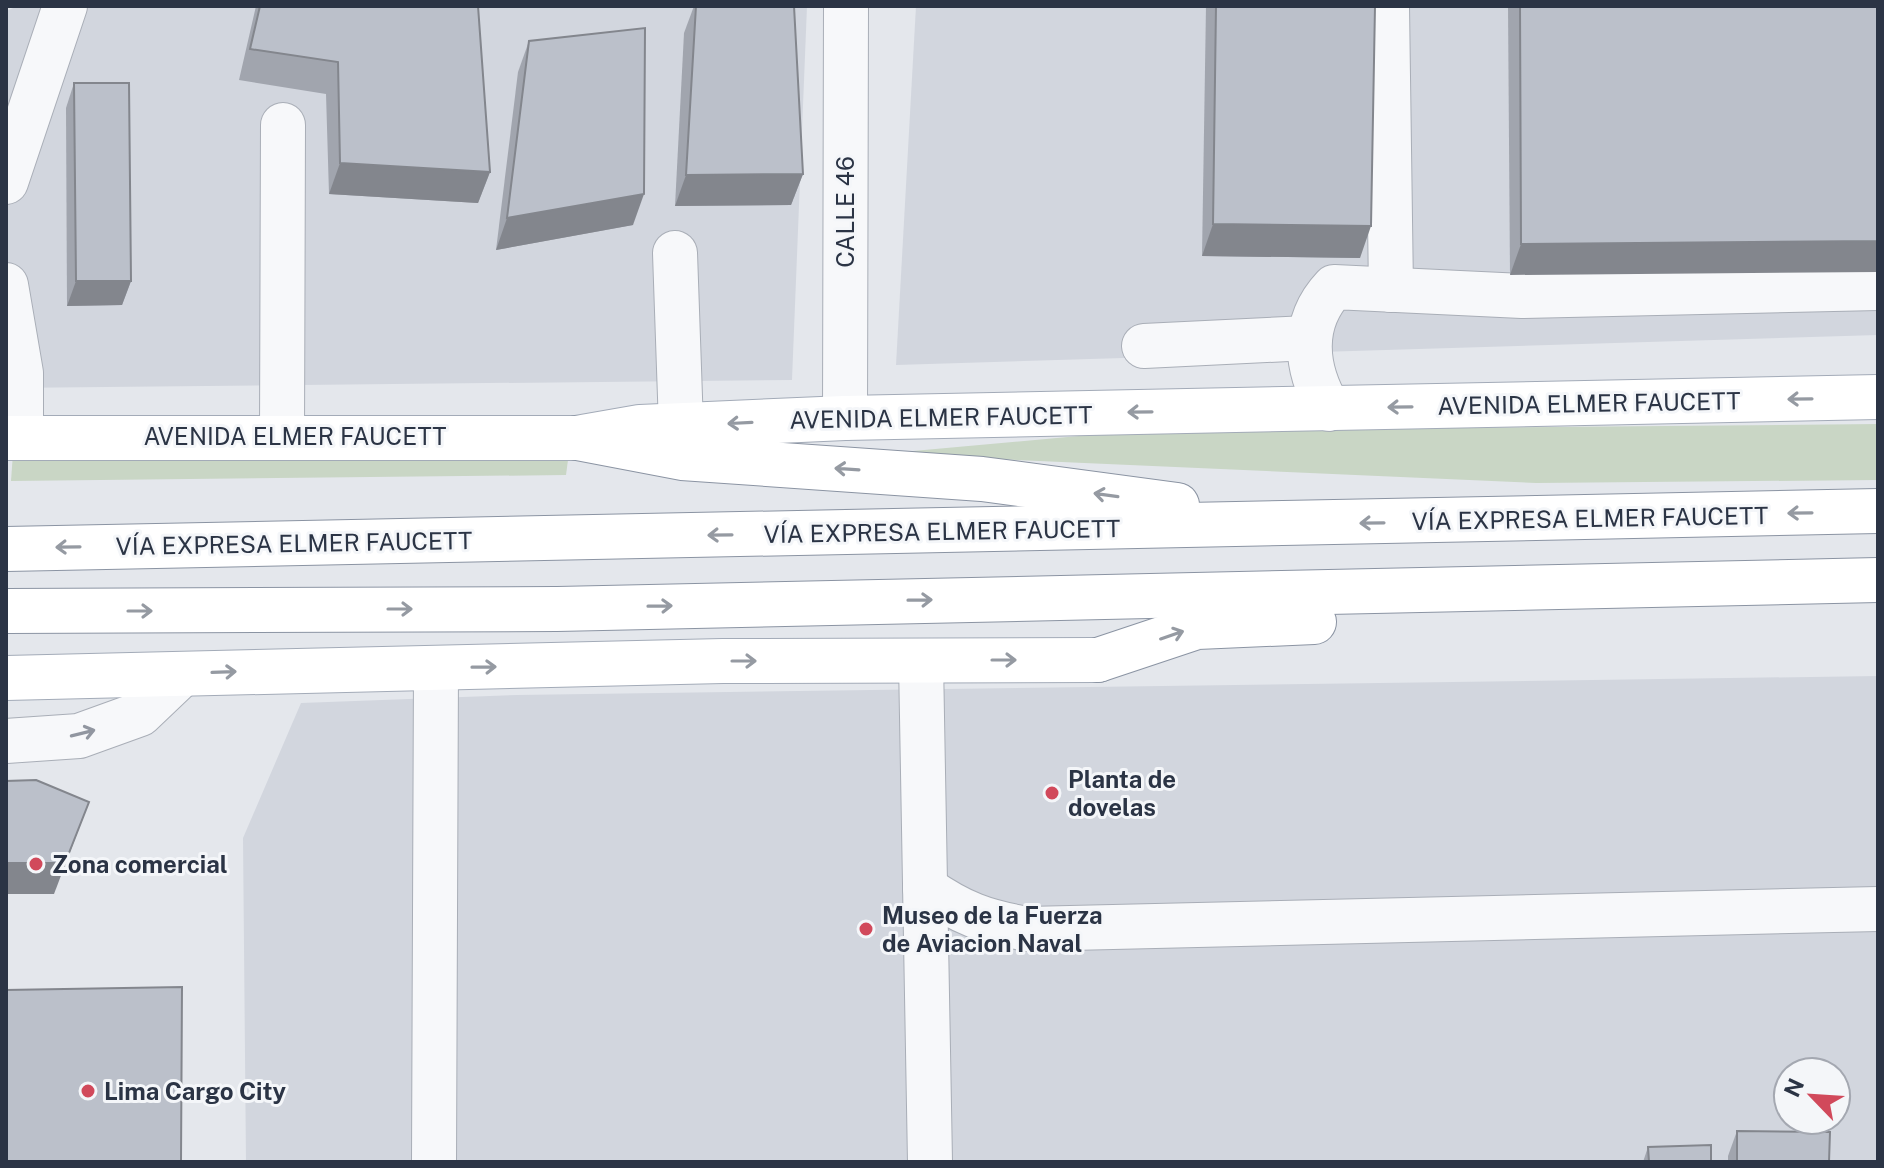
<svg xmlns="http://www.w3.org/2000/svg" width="1884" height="1168" viewBox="0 0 1884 1168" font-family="'Public Sans',sans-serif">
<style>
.built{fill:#d2d6de;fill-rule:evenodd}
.green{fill:#c9d6c5}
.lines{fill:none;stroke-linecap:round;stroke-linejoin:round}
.minor-casing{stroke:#a9aeb7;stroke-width:46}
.major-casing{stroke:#a3abb8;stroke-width:46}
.highway-casing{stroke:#8b94a3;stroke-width:46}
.minor{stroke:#f7f8fa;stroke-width:44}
.major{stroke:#fff;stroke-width:44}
.highway{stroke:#fff;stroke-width:44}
.wall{fill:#a1a5ae}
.shaded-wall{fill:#83868d}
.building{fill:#bbc0ca;stroke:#83868d;stroke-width:2}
.oneway{stroke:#959aa2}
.oneway2{stroke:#9196a0}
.poi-dot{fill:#d1495b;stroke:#f4f6f9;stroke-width:3}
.labels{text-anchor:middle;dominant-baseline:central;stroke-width:6;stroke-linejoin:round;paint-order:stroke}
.street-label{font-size:24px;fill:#2b3445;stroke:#f4f6f9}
.poi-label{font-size:24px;font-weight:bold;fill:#2b3445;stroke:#f4f6f9;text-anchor:start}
</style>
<rect width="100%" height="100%" fill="#e4e7ec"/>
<g class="built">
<path d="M 18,6 L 807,6 L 792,380 L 6,388 L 6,11 Z"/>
<path d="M 916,6 L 1878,6 L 1878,335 L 896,365 Z"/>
<path d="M 1878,676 L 1878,1162 L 246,1162 L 243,838 L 301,703 L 517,695 ZM 1788,1072 L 1836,1072 L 1836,1120 L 1788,1120 Z"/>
</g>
<g class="green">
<path d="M 1878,424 L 1878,480 L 1536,483 L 880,454 L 1133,431 Z"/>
<path d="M 13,453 L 568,460 L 566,475 L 11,481 Z"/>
</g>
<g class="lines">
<defs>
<g id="minor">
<path d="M 1387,6 L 1391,290"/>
<path d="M 6,182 L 65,6"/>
<path d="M 675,253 L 681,426"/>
<path d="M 6,285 L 21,373 L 21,436"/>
<path d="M 1144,346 L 1308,338"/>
<path d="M 1329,409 C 1305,369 1300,323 1334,287 L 1522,296 L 1878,288"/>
<path d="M 845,418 L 846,6"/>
<path d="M 282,435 L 283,125"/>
<path d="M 921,661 L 930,1162"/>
<path d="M 6,741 L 79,736 L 140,714 L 182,674"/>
<path d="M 925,888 C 961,913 985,922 1028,929 L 1878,909"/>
<path d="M 434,1162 L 436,668"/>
</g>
<g id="major">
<path d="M 6,438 L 577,438 L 640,427 L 845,418 L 1878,397"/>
<path d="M 6,678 L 723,661 L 1098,660"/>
</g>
<g id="highway">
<path d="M 577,438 L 682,458 L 982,479 L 1177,505"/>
<path d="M 6,549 L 1878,511"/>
<path d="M 6,611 L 557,609 L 1878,580"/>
<path d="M 1098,660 L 1197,627 L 1314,622"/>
</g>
</defs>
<use href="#minor" class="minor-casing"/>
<use href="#major" class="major-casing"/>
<use href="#highway" class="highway-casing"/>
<use href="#minor" class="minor"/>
<use href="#major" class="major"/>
<use href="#highway" class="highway"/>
</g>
<g class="wall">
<path d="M 256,6 L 478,6 L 490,172 L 478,203 L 329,194 L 326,94 L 239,80 Z"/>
<path d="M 694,6 L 794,6 L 803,174 L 791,205 L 675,206 L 684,33 Z"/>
<path d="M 1206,6 L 1375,6 L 1360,258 L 1202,256 Z"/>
<path d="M 1508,6 L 1878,6 L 1510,275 Z"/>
<path d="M 529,41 L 633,225 L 496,250 L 518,72 Z"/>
<path d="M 74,83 L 131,281 L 122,305 L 67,306 L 66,108 Z"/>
<path d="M 1737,1131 L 1829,1162 L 1728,1162 L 1728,1156 Z"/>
<path d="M 1648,1147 L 1711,1162 L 1643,1162 Z"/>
</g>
<g class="shaded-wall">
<path d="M 340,163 L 490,172 L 478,203 L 329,194 Z"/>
<path d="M 803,174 L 791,205 L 675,206 L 686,175 Z"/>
<path d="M 644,194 L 633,225 L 496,250 L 507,218 Z"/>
<path d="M 1213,224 L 1371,226 L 1360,258 L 1202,256 Z"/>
<path d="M 1878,241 L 1878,272 L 1510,275 L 1521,244 Z"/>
<path d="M 76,281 L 131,281 L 122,305 L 67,306 Z"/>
<path d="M 89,802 L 54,894 L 6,894 L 6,863 Z"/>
</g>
<g class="building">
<path d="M 260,6 L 478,6 L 490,172 L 340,163 L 338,62 L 250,49 Z"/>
<path d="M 696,6 L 794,6 L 803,174 L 686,175 Z"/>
<path d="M 1216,6 L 1375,6 L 1371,226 L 1213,224 Z"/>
<path d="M 1520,6 L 1878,6 L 1878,241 L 1521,244 Z"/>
<path d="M 645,28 L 644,194 L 507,218 L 529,41 Z"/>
<path d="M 74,83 L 129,83 L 131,281 L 76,281 Z"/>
<path d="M 36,780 L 89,802 L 65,863 L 6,863 L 6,781 Z"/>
<path d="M 182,987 L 181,1162 L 6,1162 L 6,990 Z"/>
<path d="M 1737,1131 L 1830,1132 L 1829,1162 L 1737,1162 Z"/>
<path d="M 1711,1145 L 1711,1162 L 1649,1162 L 1648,1147 Z"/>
</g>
<defs><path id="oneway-shaft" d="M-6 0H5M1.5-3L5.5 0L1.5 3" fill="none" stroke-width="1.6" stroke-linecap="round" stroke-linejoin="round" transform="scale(2)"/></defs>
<g class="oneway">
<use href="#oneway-shaft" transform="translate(1800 399) rotate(179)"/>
<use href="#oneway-shaft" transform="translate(1400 407) rotate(179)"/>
<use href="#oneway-shaft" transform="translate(1140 412) rotate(179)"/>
<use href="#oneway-shaft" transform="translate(740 423) rotate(177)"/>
<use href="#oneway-shaft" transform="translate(847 469) rotate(-176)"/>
<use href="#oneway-shaft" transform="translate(1106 495) rotate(-172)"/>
<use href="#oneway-shaft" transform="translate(1800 513) rotate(179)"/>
<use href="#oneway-shaft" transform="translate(1372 523) rotate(179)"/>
<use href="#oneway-shaft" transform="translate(720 535) rotate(179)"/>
<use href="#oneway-shaft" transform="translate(68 547) rotate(179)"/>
<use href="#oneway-shaft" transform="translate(920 600) rotate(-1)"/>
<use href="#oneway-shaft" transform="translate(660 606) rotate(-1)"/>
<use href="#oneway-shaft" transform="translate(400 609)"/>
<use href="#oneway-shaft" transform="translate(140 611)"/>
<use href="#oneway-shaft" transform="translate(1172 635) rotate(-19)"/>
<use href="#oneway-shaft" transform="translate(1004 660)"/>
<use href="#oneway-shaft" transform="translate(744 661)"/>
<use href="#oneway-shaft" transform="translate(484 667) rotate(-1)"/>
<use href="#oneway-shaft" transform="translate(224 672) rotate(-2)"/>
</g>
<use class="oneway2" href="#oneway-shaft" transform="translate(83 733) rotate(-14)"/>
<g class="poi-dot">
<circle cx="1052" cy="793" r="8"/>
<circle cx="36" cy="864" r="8"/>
<circle cx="866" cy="929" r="8"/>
<circle cx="88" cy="1091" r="8"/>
</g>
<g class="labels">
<g class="street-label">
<text transform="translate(845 212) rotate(-90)">CALLE 46</text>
<text transform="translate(1589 403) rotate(-1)">AVENIDA ELMER FAUCETT</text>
<text transform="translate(941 417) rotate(-1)">AVENIDA ELMER FAUCETT</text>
<text x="295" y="436">AVENIDA ELMER FAUCETT</text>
<text transform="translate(1590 518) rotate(-1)">VÍA EXPRESA ELMER FAUCETT</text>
<text transform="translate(942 531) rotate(-1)">VÍA EXPRESA ELMER FAUCETT</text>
<text transform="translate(294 543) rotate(-1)">VÍA EXPRESA ELMER FAUCETT</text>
</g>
<g class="poi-label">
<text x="1068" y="779">Planta de<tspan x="1068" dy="28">dovelas</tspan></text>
<text x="52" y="864">Zona comercial</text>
<text x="882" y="915">Museo de la Fuerza<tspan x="882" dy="28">de Aviacion Naval</tspan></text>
<text x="104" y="1091">Lima Cargo City</text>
</g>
</g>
<rect width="1884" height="1168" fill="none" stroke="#2b3445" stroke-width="16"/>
<g transform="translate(1812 1096) rotate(295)"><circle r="38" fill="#f4f6f9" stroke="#a4a8b1" stroke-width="2"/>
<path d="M0-6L14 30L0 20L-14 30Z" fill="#d1495b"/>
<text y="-12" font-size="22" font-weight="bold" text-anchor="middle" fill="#2b3445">N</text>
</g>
</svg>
